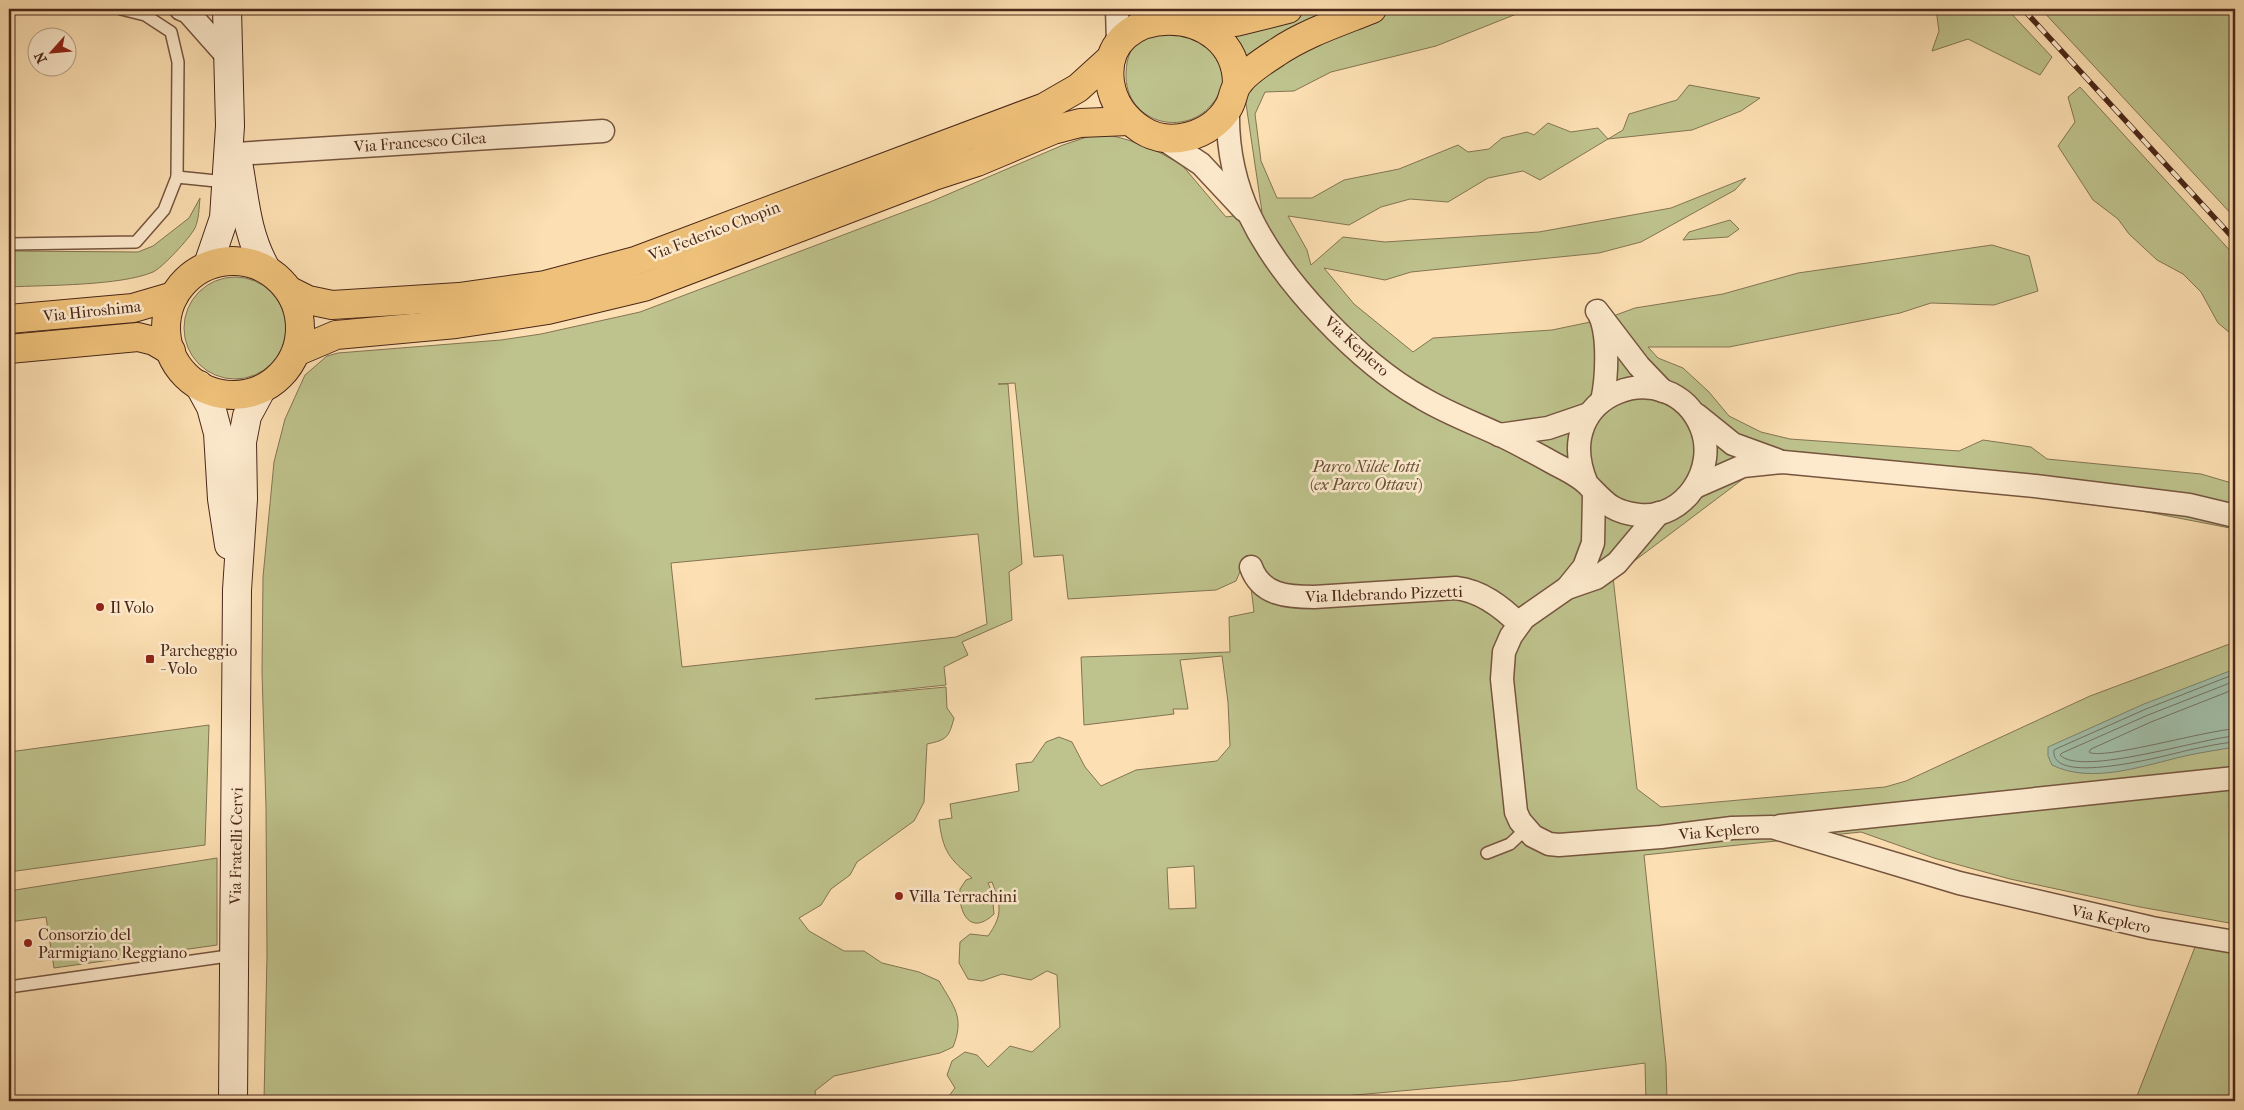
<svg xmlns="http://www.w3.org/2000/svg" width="2244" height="1110" viewBox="0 0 2244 1110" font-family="'IM FELL French Canon',serif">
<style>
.green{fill:#bec28c;stroke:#847452;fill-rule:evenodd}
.water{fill:#a0bda7;stroke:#7e816e}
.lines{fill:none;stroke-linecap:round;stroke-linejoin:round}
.shore{stroke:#757260;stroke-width:1}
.lane-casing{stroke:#76553f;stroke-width:14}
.street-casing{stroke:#76553f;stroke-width:25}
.secondary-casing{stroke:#4a2719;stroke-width:30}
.primary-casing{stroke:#4a2719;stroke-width:30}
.lane{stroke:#fdeacd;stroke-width:11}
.street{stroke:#fdeacd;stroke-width:22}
.secondary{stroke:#fdeacd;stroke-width:28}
.primary{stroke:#eec079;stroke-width:28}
.rail-casing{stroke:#4a2719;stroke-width:5.5}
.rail{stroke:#fdeacd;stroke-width:4;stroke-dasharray:11;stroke-linecap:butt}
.poi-dot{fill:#8f2418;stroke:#fdeacd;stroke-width:2}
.labels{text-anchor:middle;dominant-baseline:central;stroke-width:5;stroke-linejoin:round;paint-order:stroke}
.street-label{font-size:16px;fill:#4a2719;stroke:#fdeacd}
.park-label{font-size:16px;font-style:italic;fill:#674e36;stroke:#fdeacd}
.poi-label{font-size:16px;fill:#4a2719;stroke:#fdeacd;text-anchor:start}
</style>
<rect width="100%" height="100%" fill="#fcdfb2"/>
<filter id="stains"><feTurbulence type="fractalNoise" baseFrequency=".004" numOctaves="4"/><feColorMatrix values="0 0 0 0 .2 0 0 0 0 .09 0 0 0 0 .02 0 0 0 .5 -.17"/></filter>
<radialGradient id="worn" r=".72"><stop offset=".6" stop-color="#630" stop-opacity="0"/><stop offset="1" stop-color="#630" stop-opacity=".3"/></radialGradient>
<g class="green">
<path d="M 1232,9 L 1529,9 L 1436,46 L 1331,72 L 1294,91 L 1265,92 L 1255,114 L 1261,161 L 1277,198 L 1312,198 L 1344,180 L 1399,169 L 1458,145 L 1468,152 L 1489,149 L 1502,138 L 1527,132 L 1534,135 L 1548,123 L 1571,132 L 1598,128 L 1608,139 L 1623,130 L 1629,114 L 1677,100 L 1689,85 L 1760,98 L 1741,111 L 1692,130 L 1608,139 L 1540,180 L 1523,171 L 1488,178 L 1448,202 L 1410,199 L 1381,207 L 1349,225 L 1288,216 L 1307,250 L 1311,265 L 1343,237 L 1385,242 L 1539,232 L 1671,208 L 1746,178 L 1735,190 L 1641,242 L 1599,253 L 1411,272 L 1385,280 L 1324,268 L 1354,304 L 1413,352 L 1433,338 L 1552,330 L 1605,319 L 1635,308 L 1723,294 L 1798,273 L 1992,245 L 2029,256 L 2038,291 L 1994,305 L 1931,303 L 1900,313 L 1729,347 L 1648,347 L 1658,358 L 1683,368 L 1709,392 L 1729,416 L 1761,432 L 1790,439 L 1959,451 L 1983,440 L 2031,447 L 2047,459 L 2201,474 L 2235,484 L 2235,529 L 2137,510 L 1982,490 L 1781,470 L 1747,476 L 1613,577 L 1637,789 L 1661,807 L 1885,787 L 1906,781 L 2090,696 L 2235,642 L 2235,924 L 2140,907 L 2010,879 L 1934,858 L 1861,832 L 1644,855 L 1666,1064 L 1667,1101 L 1646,1101 L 1645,1063 L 1511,1081 L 1289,1101 L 945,1101 L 955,1088 L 947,1075 L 952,1061 L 965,1052 L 977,1055 L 988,1067 L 1010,1046 L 1032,1052 L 1060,1027 L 1057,975 L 1047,971 L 1031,980 L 1002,974 L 982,981 L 968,979 L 959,963 L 960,942 L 970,934 L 988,936 C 1003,915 1001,906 992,882 L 988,883 L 992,892 L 994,914 C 970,937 958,912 960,889 L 966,880 L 972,878 C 949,858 943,852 939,820 L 952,818 L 950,804 L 1019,791 L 1016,764 L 1032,762 L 1046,742 L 1059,737 L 1072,742 L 1085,767 L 1101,786 L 1136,770 L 1217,761 L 1230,746 L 1228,702 L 1222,656 L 1180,660 L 1188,709 L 1173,709 L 1174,714 L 1084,725 L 1081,657 L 1230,652 L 1229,617 L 1254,612 L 1247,555 L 1236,581 L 1216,590 L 1068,599 L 1063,555 L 1034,557 L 1015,383 L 998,384 L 1008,384 L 1022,564 L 1009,572 L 1012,620 L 962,642 L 968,655 L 944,667 L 946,685 L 815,699 L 946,687 L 947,708 L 954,718 C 949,737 947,740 927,744 L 924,802 L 914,821 L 857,862 L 850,875 L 831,889 L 821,905 L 799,918 L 809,931 L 844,951 L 864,951 L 882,963 L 919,972 L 939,981 C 954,1007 965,1017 953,1047 L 940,1053 L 834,1076 L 815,1091 L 816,1101 L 264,1101 L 267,954 L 266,808 L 262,672 L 263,577 L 274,462 L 285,419 L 305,375 L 327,356 L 338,353 L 501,340 L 541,334 L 640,312 L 930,202 L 1063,145 L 1090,136 L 1110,135 L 1128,140 L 1155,150 L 1182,165 L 1226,217 L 1262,212 ZM 978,534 L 987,624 L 956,637 L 682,667 L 671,563 ZM 1194,866 L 1196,908 L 1169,909 L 1167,868 Z"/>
<path d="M 1936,9 L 2007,9 L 2052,57 L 2040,75 L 1968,39 L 1932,51 L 1939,31 Z"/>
<path d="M 2041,9 L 2235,9 L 2235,218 Z"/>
<path d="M 1172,25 L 1214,46 C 1217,55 1222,66 1223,75 C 1224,82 1220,92 1217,97 C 1191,141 1124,125 1126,73 C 1127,40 1146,35 1172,25 Z"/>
<path d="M 2080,87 L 2235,256 L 2235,337 L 2218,323 L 2201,292 L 2183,274 L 2157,260 L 2129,234 L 2118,219 L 2093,200 L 2058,146 L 2075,122 L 2068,97 Z"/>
<path d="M 200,198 C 199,208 199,219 195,228 C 190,238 162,268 153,272 C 120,286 46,285 9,287 L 9,251 L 138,252 L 153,246 L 189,218 Z"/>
<path d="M 1730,220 L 1739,229 L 1728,237 L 1683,240 L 1689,232 Z"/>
<circle cx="235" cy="328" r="51"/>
<path d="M 209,725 L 205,845 L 9,872 L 9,752 Z"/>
<path d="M 217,858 L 217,945 L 54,968 L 46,917 L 9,922 L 9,891 Z"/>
<path d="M 2195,947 L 2235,953 L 2235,1101 L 2135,1101 Z"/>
</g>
<path class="water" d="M 2235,669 L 2235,747 C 2219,750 2202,752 2185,756 C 2145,765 2092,785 2052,765 L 2048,756 L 2048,747 L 2144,704 Z"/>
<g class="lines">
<g class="shore">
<path d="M 2235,674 L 2146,709 L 2058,748 L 2054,750 C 2049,788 2171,754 2189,750 C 2204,747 2220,743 2235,742"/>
<path d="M 2235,681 L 2148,715 L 2062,753 L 2060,755 C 2081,777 2202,738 2235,736"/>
<path d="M 2235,689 L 2151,722 L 2091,749 L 2089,752 C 2100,761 2211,729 2235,729"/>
</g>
<defs>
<g id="lane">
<path d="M 121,9 L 145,15 L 171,32 L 178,62 L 177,177"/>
<path d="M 9,244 L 136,242 L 164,210 L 177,177 L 226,182"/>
<path d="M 1487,853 L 1510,844 L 1526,829"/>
<path d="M 9,987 L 235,955"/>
</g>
<g id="street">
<path d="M 181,9 L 188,12 L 227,56"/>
<path d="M 1117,9 L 1118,42"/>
<path d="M 1228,109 C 1227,146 1234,182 1250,216 C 1281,281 1359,363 1422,398 C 1447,413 1474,423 1500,435 C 1519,444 1537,454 1555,464 C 1565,469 1579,476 1587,484 C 1605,502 1611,512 1639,515 C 1685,520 1718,468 1701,427 C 1670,352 1547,391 1587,484"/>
<path d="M 1162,138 L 1201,164 L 1244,210"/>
<path d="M 236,154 L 603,131"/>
<path d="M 1597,311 L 1639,366 L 1663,391"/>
<path d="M 1600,316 C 1609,336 1607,379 1602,401"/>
<path d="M 1697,415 L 1733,444 L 1777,460"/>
<path d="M 1499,435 L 1548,428 L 1589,414"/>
<path d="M 1695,487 L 1743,466 L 1783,462 L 2035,486 L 2189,505 L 2235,516"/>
<path d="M 1659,513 L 1617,563 L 1596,578 L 1567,588 L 1524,618 L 1511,636 L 1504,652 L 1502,679 L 1516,812 L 1520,821 L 1533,836 L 1549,844 L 1559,845 L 1661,837 L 1732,828 L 1772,827 L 1959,883 L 2152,928 L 2235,942"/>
<path d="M 1251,567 C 1261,595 1287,597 1314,597 L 1456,588 C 1481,591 1501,606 1519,624"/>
<path d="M 1567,588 L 1584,567 L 1593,543 L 1594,494"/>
<path d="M 1780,826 L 2235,778"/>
</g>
<g id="secondary">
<path d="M 238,162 C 245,200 246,232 265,267"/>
<path d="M 208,265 L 224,218 L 230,126 L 227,9"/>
<path d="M 199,385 L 211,407 L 218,433 L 222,499 L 229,545"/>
<path d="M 233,1101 L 237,590 L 243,499 L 242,442 L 247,416 L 261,390"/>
</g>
<g id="primary">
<path d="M 1204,17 L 1236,22 L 1288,9"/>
<path d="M 1237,84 C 1237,0 1099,0 1110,82 C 1113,103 1125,119 1142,130 C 1170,148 1211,136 1228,108 C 1233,101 1233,90 1238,84 C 1245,73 1265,60 1276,53 C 1305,33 1340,22 1372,9"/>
<circle cx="233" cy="328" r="67"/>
<path d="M 290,291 L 308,300 L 332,305 L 459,297 L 545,285 L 635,261 L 1045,107 L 1078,88 L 1111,58"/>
<path d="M 9,319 L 133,308 L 174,296"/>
<path d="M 9,349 L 138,337 L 154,341 L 171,351"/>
<path d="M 296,352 L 336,335 L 456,324 L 548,310 L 644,287 L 934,176 L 977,162 L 1053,130 L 1080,123 L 1129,121"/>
</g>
</defs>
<use href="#lane" class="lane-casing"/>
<use href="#street" class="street-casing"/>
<use href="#secondary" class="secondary-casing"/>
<use href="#primary" class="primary-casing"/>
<use href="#lane" class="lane"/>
<use href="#street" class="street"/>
<use href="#secondary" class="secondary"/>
<use href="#primary" class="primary"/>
<defs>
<path id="rail" d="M 2023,9 L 2235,240"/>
</defs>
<use href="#rail" class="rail-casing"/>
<use href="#rail" class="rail"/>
</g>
<g class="poi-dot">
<circle cx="100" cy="607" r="5"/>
<rect x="145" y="654" width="10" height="10" rx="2.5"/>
<circle cx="899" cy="896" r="5"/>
<circle cx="28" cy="943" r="5"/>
</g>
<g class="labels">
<g class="street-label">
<text transform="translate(420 142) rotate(-4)">Via Francesco Cilea</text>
<text transform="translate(714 231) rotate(-21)">Via Federico Chopin</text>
<text transform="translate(92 311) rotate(-6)">Via Hiroshima</text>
<text transform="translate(1357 346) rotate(42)">Via Keplero</text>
<text transform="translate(1384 594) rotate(-2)">Via Ildebrando Pizzetti</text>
<text transform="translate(1719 831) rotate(-5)">Via Keplero</text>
<text transform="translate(236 846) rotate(-89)">Via Fratelli Cervi</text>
<text transform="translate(2111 919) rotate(13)">Via Keplero</text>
</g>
<g class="park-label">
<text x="1366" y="466">Parco Nilde Iotti<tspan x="1366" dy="18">(ex Parco Ottavi)</tspan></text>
</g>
<g class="poi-label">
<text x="110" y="607">Il Volo</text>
<text x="160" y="650">Parcheggio<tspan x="160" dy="18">- Volo</tspan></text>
<text x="909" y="896">Villa Terrachini</text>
<text x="38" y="934">Consorzio del<tspan x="38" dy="18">Parmigiano Reggiano</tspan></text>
</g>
</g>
<rect width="2244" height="1110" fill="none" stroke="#fcdfb2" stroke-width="30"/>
<rect x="10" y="10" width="2224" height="1090" fill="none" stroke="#4a2719" stroke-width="2.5"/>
<rect x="15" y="15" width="2214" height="1080" fill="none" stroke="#4a2719"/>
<g transform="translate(52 52) rotate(243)"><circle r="24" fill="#fdeacd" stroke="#b59c85"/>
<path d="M0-4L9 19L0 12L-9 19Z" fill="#8f2418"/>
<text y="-8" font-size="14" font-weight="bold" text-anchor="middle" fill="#4a2719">N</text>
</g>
<rect width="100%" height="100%" filter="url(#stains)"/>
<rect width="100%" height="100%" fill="url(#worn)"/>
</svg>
